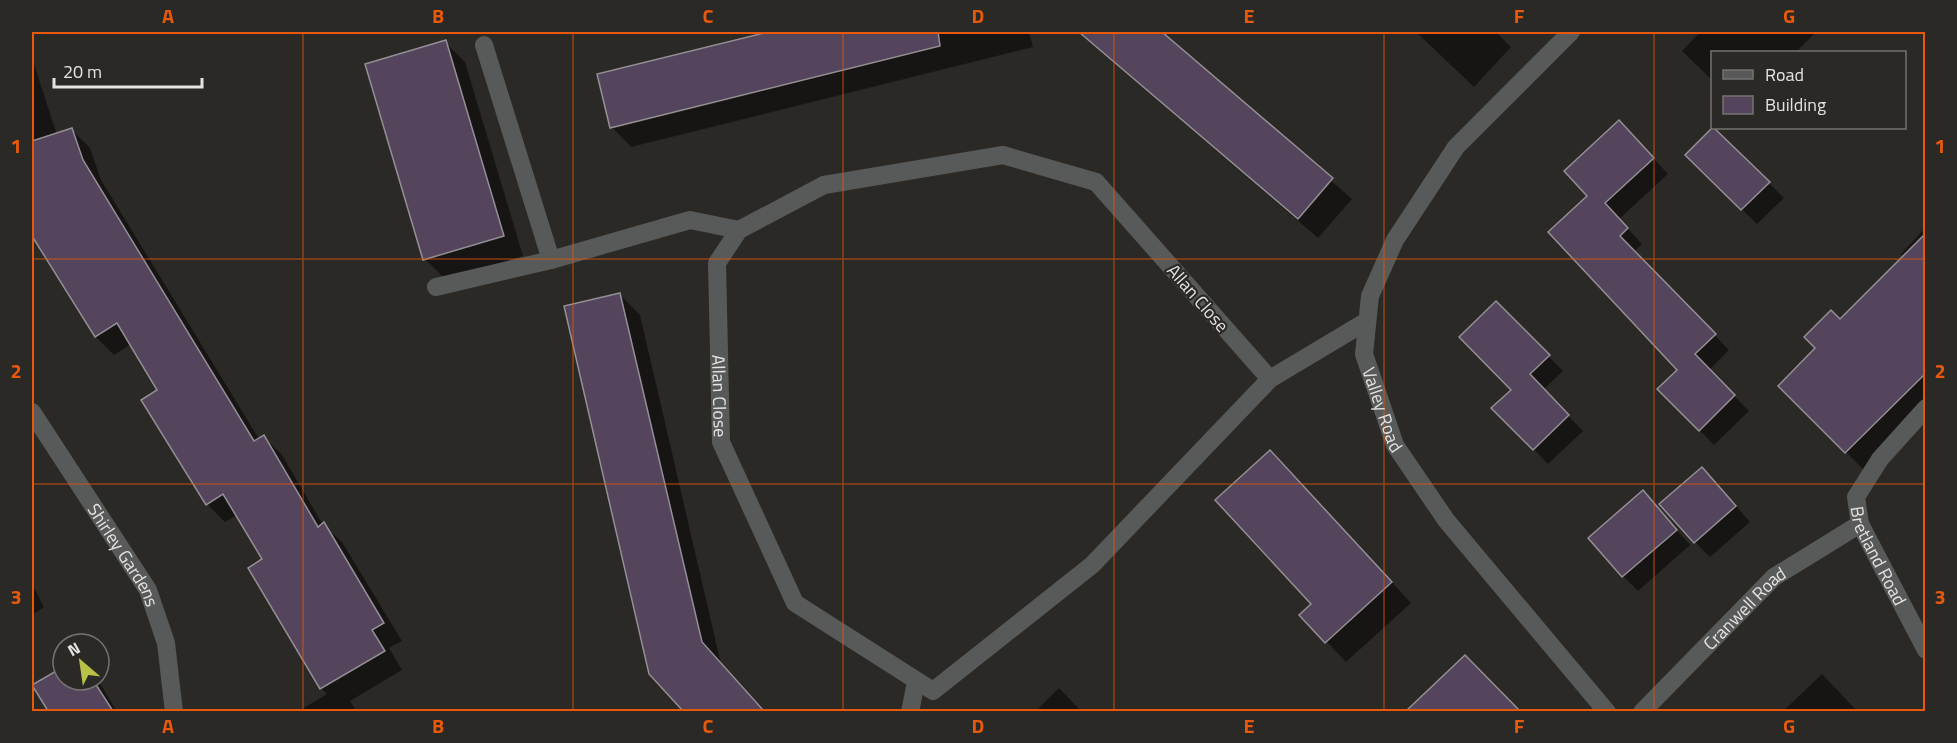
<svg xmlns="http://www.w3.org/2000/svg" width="1957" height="743" viewBox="0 0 1957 743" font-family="'Titillium Web',sans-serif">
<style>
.shadow{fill:#0007}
.building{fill:#54445c;stroke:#929094;stroke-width:1.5}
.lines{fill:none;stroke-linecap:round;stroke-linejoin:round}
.lane{stroke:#585a59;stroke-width:18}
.street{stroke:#585a59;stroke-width:18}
.grid{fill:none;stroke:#e8590c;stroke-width:1.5;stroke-opacity:0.55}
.labels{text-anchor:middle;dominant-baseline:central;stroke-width:4.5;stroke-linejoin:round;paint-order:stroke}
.street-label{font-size:18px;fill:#e4e3e1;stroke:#2b2926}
.neatline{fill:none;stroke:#e8590c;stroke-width:2}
.grid-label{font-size:20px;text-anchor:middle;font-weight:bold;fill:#e8590c}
</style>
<rect width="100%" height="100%" fill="#2b2926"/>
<g class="shadow">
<path d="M 775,32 L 1029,32 L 1033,47 L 631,147 L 612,127 L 599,75 Z"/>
<path d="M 1078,32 L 1160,32 L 1352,199 L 1318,238 Z"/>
<path d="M 1416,32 L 1496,32 L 1511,47 L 1474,87 Z"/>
<path d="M 1700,32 L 1816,32 L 1796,52 L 1712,52 L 1712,80 L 1682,51 Z"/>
<path d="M 445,42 L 465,62 L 523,256 L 445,279 L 425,259 Z"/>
<path d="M 32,58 L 57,135 L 72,130 L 90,148 L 101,180 L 259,439 L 264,437 L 282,455 L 323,525 L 342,542 L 402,641 L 389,648 L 402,670 L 350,701 L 357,712 L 297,712 L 327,694 L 321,688 L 264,560 L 237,515 L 225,522 L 207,504 L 159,390 L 131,344 L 114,355 L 96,337 L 32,233 Z"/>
<path d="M 1714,128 L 1784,198 L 1757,224 L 1687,155 Z"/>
<path d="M 1634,137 L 1668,174 L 1619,219 L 1642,244 L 1634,252 L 1729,350 L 1709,370 L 1749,411 L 1714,445 L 1659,389 L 1679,370 L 1589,196 Z"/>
<path d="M 1926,227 L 1926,412 L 1866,472 L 1780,386 L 1904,257 L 1901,254 Z"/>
<path d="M 620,295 L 640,315 L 721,664 L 764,712 L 685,712 L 651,673 Z"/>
<path d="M 1496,303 L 1563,371 L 1543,390 L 1583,431 L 1548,464 L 1493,408 L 1513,390 Z"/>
<path d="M 1290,471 L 1411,603 L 1346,662 L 1301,615 L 1313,604 Z"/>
<path d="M 1717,484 L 1750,522 L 1710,557 L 1695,542 Z"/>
<path d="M 1643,492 L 1690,545 L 1638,591 L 1623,576 Z"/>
<path d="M 32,584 L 44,607 L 32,615 Z"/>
<path d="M 1465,657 L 1519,712 L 1408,712 Z"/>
<path d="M 63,669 L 63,680 L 98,680 L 117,712 L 50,712 L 34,686 Z"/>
<path d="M 1822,674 L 1858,712 L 1782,712 Z"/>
<path d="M 1059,688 L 1082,712 L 1035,712 Z"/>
</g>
<g class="building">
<path d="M 768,32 L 938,32 L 940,46 L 610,128 L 597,74 Z"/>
<path d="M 1079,32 L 1162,32 L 1333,178 L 1298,219 Z"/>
<path d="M 446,40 L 504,236 L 423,260 L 365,64 Z"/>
<path d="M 1619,120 L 1654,158 L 1605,203 L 1628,228 L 1620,236 L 1716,334 L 1695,354 L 1735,395 L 1699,431 L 1657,389 L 1677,370 L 1548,232 L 1587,196 L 1564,171 Z"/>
<path d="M 1713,127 L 1770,182 L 1741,210 L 1685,155 Z"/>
<path d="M 72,128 L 83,160 L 254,441 L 264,435 L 318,527 L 324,522 L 384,623 L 372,630 L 385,651 L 320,689 L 248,568 L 262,559 L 223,494 L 206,505 L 141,400 L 157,390 L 117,323 L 95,337 L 32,236 L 32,141 Z"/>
<path d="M 1926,233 L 1926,373 L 1845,453 L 1778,386 L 1815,348 L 1804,337 L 1831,310 L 1840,319 Z"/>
<path d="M 620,293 L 702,642 L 764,711 L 683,711 L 649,674 L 564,306 Z"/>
<path d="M 1496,301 L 1550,355 L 1530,374 L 1569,415 L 1533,450 L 1491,408 L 1511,390 L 1459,337 Z"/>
<path d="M 1270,450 L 1392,582 L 1325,643 L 1299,615 L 1311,604 L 1215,500 Z"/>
<path d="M 1702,467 L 1736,506 L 1694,543 L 1659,504 Z"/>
<path d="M 1643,490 L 1677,530 L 1622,577 L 1588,538 Z"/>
<path d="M 1465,655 L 1520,711 L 1406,711 Z"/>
<path d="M 63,667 L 63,680 L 93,680 L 113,711 L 48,711 L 32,685 Z"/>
</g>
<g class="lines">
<g class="lane">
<path d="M 484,45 L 551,260 L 690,220 L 739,230"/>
<path d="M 436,287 L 551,260"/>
</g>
<g class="street">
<path id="s1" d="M 1571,32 L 1456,147 L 1395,240 L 1370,296 L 1364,354 L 1395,445 L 1446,520 L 1607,712"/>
<path id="s2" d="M 1270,379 L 1096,182 L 1003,155 L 824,185 L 739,230 L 717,263 L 721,442 L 795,603 L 933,691 L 1092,565 L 1270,379 L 1367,321"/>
<path id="s3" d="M 1926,408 L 1880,459 L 1856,497 L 1860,524 L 1926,650"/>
<path id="s4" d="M 32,412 L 148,590 L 166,643 L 174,712"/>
<path d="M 910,712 L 916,682"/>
<path id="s5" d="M 1642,712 L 1774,577 L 1860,524"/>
</g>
</g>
<path class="grid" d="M 303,32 L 303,712M 573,32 L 573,712M 843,32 L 843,712M 1114,32 L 1114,712M 1384,32 L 1384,712M 1654,32 L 1654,712M 32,259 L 1926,259M 32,484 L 1926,484"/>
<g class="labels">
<g class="street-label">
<text transform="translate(1198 298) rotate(49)">Allan Close</text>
<text stroke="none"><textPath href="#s2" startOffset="810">Allan Close</textPath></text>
<text stroke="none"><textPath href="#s1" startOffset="452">Valley Road</textPath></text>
<text stroke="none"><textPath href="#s4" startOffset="170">Shirley Gardens</textPath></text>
<text stroke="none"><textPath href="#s3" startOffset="177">Bretland Road</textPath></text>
<text stroke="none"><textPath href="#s5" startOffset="146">Cranwell Road</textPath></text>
</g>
</g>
<rect width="1957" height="743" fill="none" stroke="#2b2926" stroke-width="66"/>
<rect x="1711" y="51" width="195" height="78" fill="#2b2926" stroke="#757371" stroke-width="1.5"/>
<rect x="1723" y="70" width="30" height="9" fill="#585a59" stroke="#757371" stroke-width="1.5"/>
<text x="1765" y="81" font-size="18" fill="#e4e3e1">Road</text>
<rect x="1723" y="96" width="30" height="18" fill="#54445c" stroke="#757371" stroke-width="1.5"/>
<text x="1765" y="111" font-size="18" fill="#e4e3e1">Building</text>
<g transform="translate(81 662) rotate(331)"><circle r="28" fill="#2b2926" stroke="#757371" stroke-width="1.5"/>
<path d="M0-4.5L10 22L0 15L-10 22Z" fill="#b9c046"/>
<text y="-9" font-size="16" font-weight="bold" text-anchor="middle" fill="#e4e3e1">N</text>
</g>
<path d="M54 78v9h148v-9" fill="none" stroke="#e4e3e1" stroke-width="3"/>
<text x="63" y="78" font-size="18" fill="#e4e3e1" stroke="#2b2926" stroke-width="4.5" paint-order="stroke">20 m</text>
<rect x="33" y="33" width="1891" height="677" class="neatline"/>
<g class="grid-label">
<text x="168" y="23">A</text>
<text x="438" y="23">B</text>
<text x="708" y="23">C</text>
<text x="978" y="23">D</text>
<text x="1249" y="23">E</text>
<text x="1519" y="23">F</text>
<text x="1789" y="23">G</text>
<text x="16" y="153">1</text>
<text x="1940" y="153">1</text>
<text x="16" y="378">2</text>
<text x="1940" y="378">2</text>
<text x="16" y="604">3</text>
<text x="1940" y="604">3</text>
<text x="168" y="733">A</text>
<text x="438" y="733">B</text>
<text x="708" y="733">C</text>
<text x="978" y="733">D</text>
<text x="1249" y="733">E</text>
<text x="1519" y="733">F</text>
<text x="1789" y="733">G</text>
</g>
</svg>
